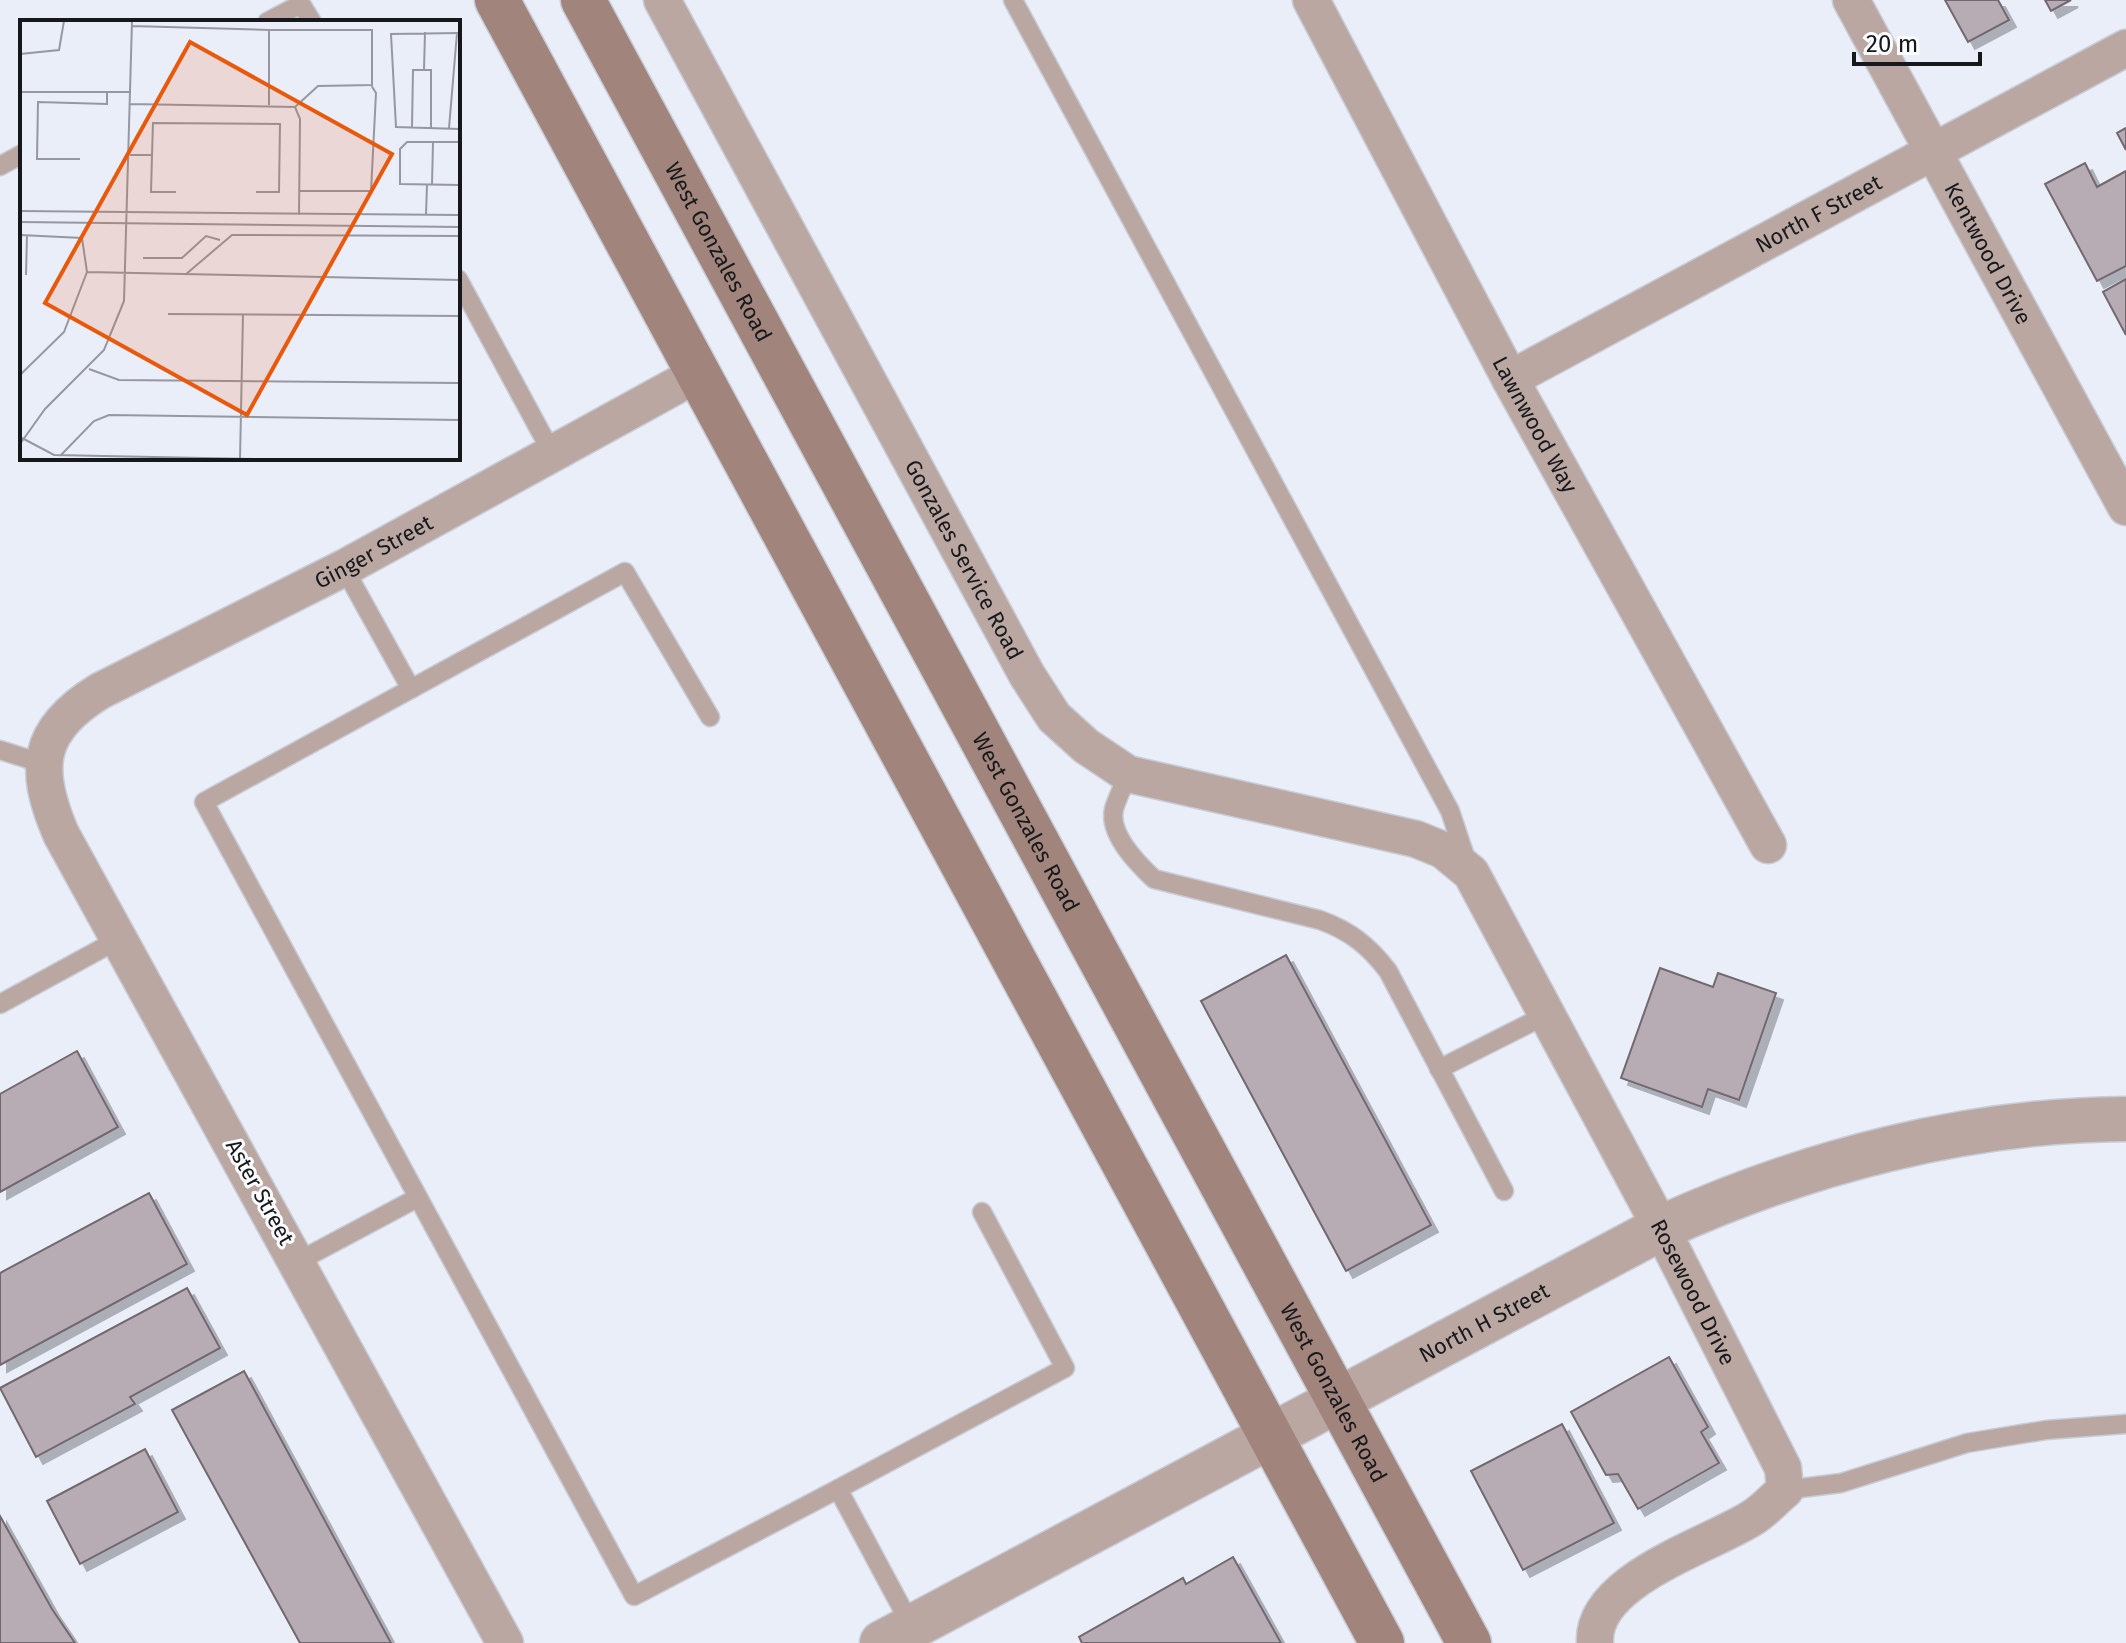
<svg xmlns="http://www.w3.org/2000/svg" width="2126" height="1643" viewBox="0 0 2126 1643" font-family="'Fira Sans',sans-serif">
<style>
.building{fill:#b7acb3;stroke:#72686f;stroke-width:2;filter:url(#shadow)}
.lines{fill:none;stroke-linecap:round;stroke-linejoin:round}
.service-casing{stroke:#c8ccd6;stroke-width:21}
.minor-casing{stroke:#c8ccd6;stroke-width:39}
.tertiary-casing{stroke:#c8ccd6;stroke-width:47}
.secondary-casing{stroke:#c8ccd6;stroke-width:47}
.service{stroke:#bba7a1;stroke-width:18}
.minor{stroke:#bba7a1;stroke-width:36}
.tertiary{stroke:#bba7a1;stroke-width:44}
.secondary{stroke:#a1847b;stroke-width:44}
.labels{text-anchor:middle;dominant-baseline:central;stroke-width:6;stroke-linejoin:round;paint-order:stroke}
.street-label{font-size:22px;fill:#16181c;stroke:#fbfcfe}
.inset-road{fill:none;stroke:#9598a1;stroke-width:2}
.view{fill:#e8590c;fill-opacity:0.15;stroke:#e8590c;stroke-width:4}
.inset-edge{fill:none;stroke:#16181c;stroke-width:4}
</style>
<defs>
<filter id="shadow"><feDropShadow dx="7" dy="7" stdDeviation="0" flood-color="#0004"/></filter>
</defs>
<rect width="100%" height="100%" fill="#eaeef9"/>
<g class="building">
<path d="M 1945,0 L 1998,0 L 2009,20 L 1968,42 Z"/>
<path d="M 2045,0 L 2071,0 L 2051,11 Z"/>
<path d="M 2126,128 L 2126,150 L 2117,133 Z"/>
<path d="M 2085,163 L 2097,187 L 2126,171 L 2126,266 L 2097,281 L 2045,184 Z"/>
<path d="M 2126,279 L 2126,335 L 2103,292 Z"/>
<path d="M 1286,955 L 1431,1225 L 1346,1271 L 1201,1001 Z"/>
<path d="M 1660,968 L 1713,987 L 1718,973 L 1776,993 L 1739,1100 L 1708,1089 L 1702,1107 L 1621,1078 Z"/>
<path d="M 77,1051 L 118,1127 L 0,1192 L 0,1094 Z"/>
<path d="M 149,1193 L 187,1264 L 0,1365 L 0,1273 Z"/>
<path d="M 187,1288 L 220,1348 L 130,1397 L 135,1404 L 36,1457 L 0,1388 Z"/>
<path d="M 1669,1357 L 1708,1427 L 1701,1432 L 1719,1463 L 1638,1509 L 1618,1474 L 1606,1475 L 1571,1412 Z"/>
<path d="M 244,1371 L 391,1643 L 300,1643 L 172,1410 Z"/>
<path d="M 1562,1424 L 1614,1523 L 1523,1570 L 1471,1471 Z"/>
<path d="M 145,1449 L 178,1512 L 80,1564 L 47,1501 Z"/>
<path d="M 0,1516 L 52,1609 L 75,1643 L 0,1643 Z"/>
<path d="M 1233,1557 L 1281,1643 L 1082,1643 L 1079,1637 L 1183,1578 L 1186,1584 Z"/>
</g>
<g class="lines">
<defs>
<g id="service">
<path d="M 1013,0 L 1450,811 L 1467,862"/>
<path d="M 267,22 L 301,4 L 312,22"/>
<path d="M 0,166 L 22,154"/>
<path d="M 458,279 L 552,453"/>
<path d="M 344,568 L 411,689"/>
<path d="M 710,717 L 625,572 L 204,802 L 634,1596 L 838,1489"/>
<path d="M 0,750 L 44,764"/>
<path d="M 1128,774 C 1124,785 1117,798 1114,809 C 1108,834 1138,864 1154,879 L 1320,920 C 1350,931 1368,945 1388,971 L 1504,1191"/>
<path d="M 0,1004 L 121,938"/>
<path d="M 1439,1069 L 1546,1015"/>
<path d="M 297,1262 L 417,1198"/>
<path d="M 1785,1490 L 1841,1483 L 1967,1443 L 2046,1430 L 2126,1424"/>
<path d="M 912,1627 L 838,1489 L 1065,1368 L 982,1212"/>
</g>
<g id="minor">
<path id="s1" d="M 662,0 L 1027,675 L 1054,717 L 1086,746 L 1128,774 L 1416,839 L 1443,850 L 1471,873 L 1661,1228 L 1783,1468 L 1785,1490 C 1774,1499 1764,1511 1752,1518 C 1708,1546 1591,1580 1595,1643"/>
<path id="s2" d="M 1311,0 L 1510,379 L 1768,845"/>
<path id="s3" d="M 1851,0 L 2126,507"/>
<path id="s4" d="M 1510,379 L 2126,48"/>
<path id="s5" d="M 505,1643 L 61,834 C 33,769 36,730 100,691 L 344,568 L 701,372"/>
</g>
<g id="tertiary">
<path id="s6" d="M 882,1643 L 1661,1228 C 1806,1162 1966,1120 2126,1119"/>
</g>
<g id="secondary">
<path d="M 497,0 C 796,545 1083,1097 1382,1643"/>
<path id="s7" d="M 583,0 L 1469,1643"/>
</g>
</defs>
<use href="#service" class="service-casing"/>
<use href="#minor" class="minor-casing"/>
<use href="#tertiary" class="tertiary-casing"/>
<use href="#secondary" class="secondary-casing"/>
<use href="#service" class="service"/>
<use href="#minor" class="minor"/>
<use href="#tertiary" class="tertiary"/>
<use href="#secondary" class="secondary"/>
</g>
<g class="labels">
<g class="street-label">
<text stroke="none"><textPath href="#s4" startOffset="350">North F Street</textPath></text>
<text stroke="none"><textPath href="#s7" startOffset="286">West Gonzales Road</textPath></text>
<text stroke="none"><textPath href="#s3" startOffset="288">Kentwood Drive</textPath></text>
<text stroke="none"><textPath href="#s2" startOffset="480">Lawnwood Way</textPath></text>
<text stroke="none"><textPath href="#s5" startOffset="1398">Ginger Street</textPath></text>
<text stroke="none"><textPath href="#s1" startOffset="636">Gonzales Service Road</textPath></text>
<text stroke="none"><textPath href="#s7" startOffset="934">West Gonzales Road</textPath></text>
<text transform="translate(260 1192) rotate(61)">Aster Street</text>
<text stroke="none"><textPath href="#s1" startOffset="1746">Rosewood Drive</textPath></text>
<text stroke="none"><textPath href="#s6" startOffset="682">North H Street</textPath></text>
<text stroke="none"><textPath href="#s7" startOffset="1582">West Gonzales Road</textPath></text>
</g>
</g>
<g transform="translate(20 20)">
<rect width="440" height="440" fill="#eaeef9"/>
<path class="inset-road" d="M 112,6 L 249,10 L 249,85M 249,10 L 352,10 L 352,65 L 298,66 L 275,87M 440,13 L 371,14 L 376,107 L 440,109M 0,34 L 39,30 L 44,1M 404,50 L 405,12M 0,72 L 111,72M 110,84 L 275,87 L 280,99 L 279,195M 392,107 L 393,50 L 411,50 L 411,108M 429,108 L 437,13M 440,122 L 387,122 L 380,129 L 380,164 L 440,165M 110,135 L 132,135 L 131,172 L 156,172M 132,135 L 133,103 L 260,104 L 259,172 L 236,172M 60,139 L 17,139 L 18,82 L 87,84 L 87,72M 412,165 L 413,122M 279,171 L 351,171 L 356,73 L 351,65M 0,191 L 440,195M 406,195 L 407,165M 0,202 L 440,207M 0,215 L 62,218 L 67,252 L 44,312 L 0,355M 123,238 L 162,238 L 186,216 L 200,220M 67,252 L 440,260M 6,255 L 7,215M 165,255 L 212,215 L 440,216M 148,294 L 440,296M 69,349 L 99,360 L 440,363M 2,418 L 34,435 L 234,439M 0,424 L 25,389 L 84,330 L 104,281 L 112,1M 40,436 L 74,401 L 89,395 L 440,400M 220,439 L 223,294"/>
<path class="view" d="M 170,22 L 372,134 L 227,395 L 25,283 Z"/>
<rect width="440" height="440" class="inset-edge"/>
</g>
<path d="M1854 52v12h126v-12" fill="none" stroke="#16181c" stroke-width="4"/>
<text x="1866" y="52" font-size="24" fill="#16181c" stroke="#fbfcfe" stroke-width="6" paint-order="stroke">20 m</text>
</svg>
